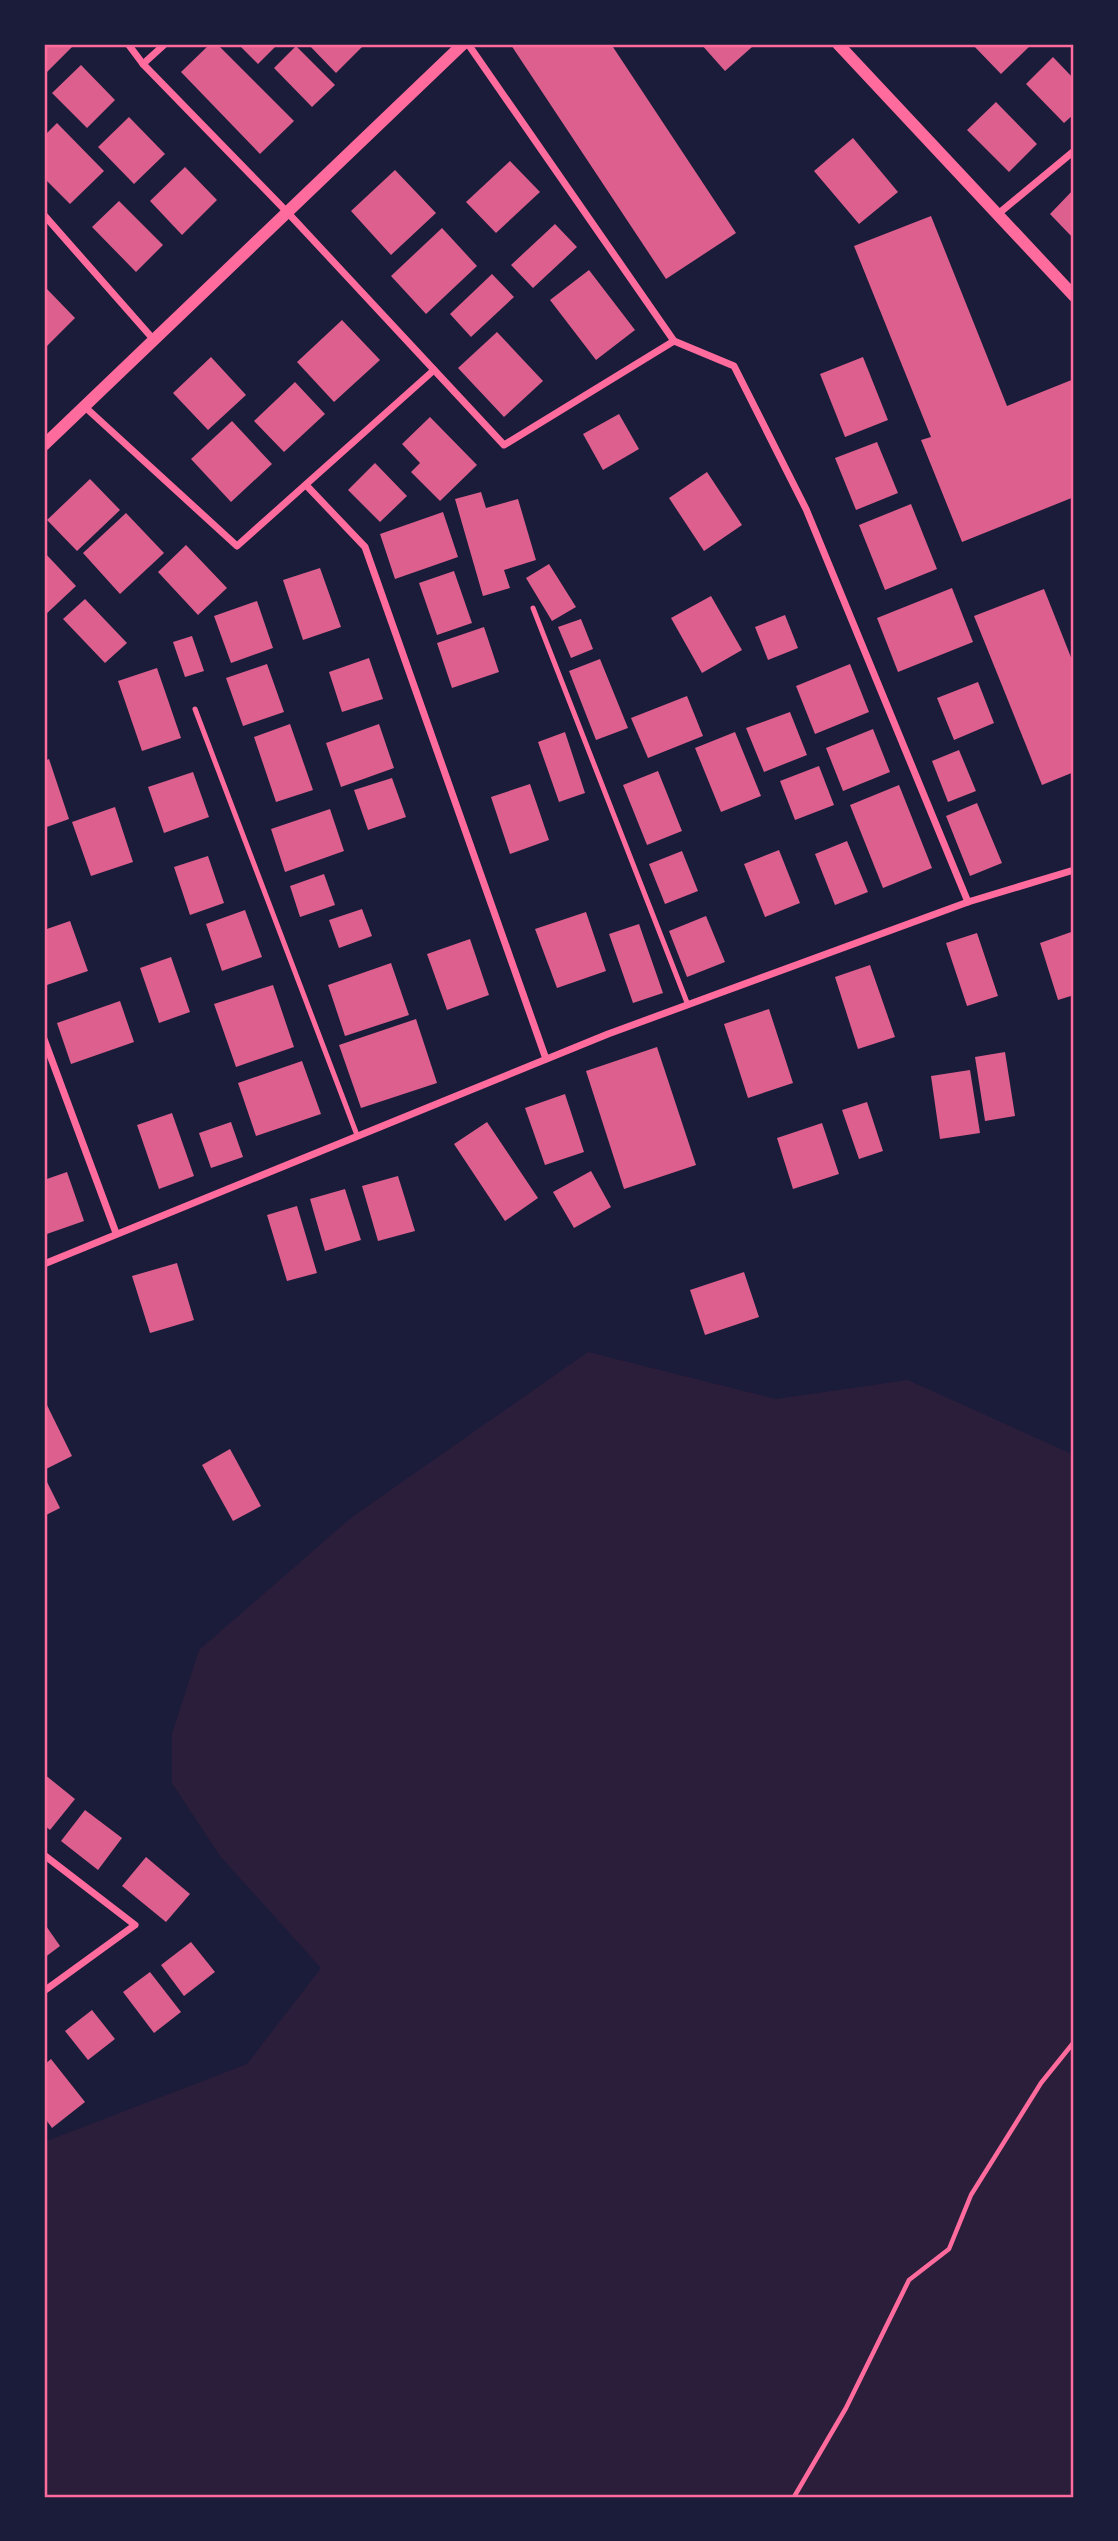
<svg xmlns="http://www.w3.org/2000/svg" width="1118" height="2541" viewBox="0 0 1118 2541" font-family="'DM Sans',sans-serif">
<style>
.green{fill:#2a1e3b}
.building{fill:#dd5f8e}
.lines{fill:none;stroke-linecap:round;stroke-linejoin:round}
.path{stroke:#ff6b9d;stroke-width:4.5}
.service{stroke:#ff6b9d;stroke-width:5}
.minor{stroke:#ff6b9d;stroke-width:7}
.tertiary{stroke:#ff6b9d;stroke-width:12}
.neatline{fill:none;stroke:#ff6b9d;stroke-width:2.5}
</style>
<rect width="100%" height="100%" fill="#1b1b3a"/>
<path class="green" d="M 588,1352 L 776,1399 L 908,1380 L 1074,1455 L 1074,2497 L 44,2497 L 44,2142 L 247,2064 L 321,1968 L 220,1856 L 172,1783 L 172,1734 L 199,1650 L 352,1517 Z"/>
<g class="building">
<path d="M 44,44 L 70,44 L 73,46 L 44,75 Z"/>
<path d="M 210,44 L 217,44 L 294,121 L 260,154 L 181,72 Z"/>
<path d="M 238,44 L 278,44 L 258,64 Z"/>
<path d="M 308,44 L 361,44 L 363,46 L 336,73 Z"/>
<path d="M 512,44 L 611,44 L 736,233 L 666,279 L 511,45 Z"/>
<path d="M 701,44 L 750,44 L 752,47 L 725,71 Z"/>
<path d="M 972,44 L 1032,44 L 1001,74 Z"/>
<path d="M 296,46 L 335,85 L 312,107 L 274,68 Z"/>
<path d="M 1053,57 L 1074,79 L 1074,114 L 1064,123 L 1026,84 Z"/>
<path d="M 81,65 L 115,100 L 87,128 L 52,93 Z"/>
<path d="M 996,102 L 1037,144 L 1009,172 L 967,130 Z"/>
<path d="M 129,117 L 165,154 L 134,184 L 98,147 Z"/>
<path d="M 57,123 L 104,171 L 70,204 L 44,178 L 44,136 Z"/>
<path d="M 853,138 L 898,192 L 859,224 L 814,171 Z"/>
<path d="M 510,161 L 540,192 L 496,233 L 466,202 Z"/>
<path d="M 185,167 L 217,200 L 182,235 L 150,201 Z"/>
<path d="M 395,170 L 436,213 L 391,255 L 351,211 Z"/>
<path d="M 1074,189 L 1074,239 L 1050,214 Z"/>
<path d="M 119,201 L 163,245 L 136,272 L 92,227 Z"/>
<path d="M 931,216 L 1007,406 L 1074,379 L 1074,497 L 962,542 L 921,440 L 931,437 L 854,246 Z"/>
<path d="M 555,224 L 577,247 L 533,288 L 511,265 Z"/>
<path d="M 442,228 L 477,266 L 426,314 L 391,276 Z"/>
<path d="M 589,270 L 635,330 L 596,360 L 550,300 Z"/>
<path d="M 492,274 L 514,297 L 471,337 L 450,314 Z"/>
<path d="M 46,288 L 75,318 L 45,348 L 44,289 Z"/>
<path d="M 342,320 L 380,360 L 334,402 L 297,362 Z"/>
<path d="M 497,332 L 543,381 L 504,417 L 458,368 Z"/>
<path d="M 211,357 L 246,395 L 208,430 L 173,393 Z"/>
<path d="M 863,357 L 888,420 L 845,437 L 820,374 Z"/>
<path d="M 295,382 L 325,414 L 284,452 L 254,421 Z"/>
<path d="M 619,414 L 639,449 L 603,470 L 583,434 Z"/>
<path d="M 430,417 L 477,465 L 440,501 L 411,472 L 420,463 L 402,444 Z"/>
<path d="M 232,421 L 272,464 L 231,502 L 191,459 Z"/>
<path d="M 877,442 L 898,493 L 856,510 L 835,458 Z"/>
<path d="M 375,463 L 407,496 L 380,522 L 348,490 Z"/>
<path d="M 707,472 L 742,525 L 704,551 L 669,498 Z"/>
<path d="M 90,479 L 120,510 L 77,551 L 47,520 Z"/>
<path d="M 481,492 L 486,508 L 518,499 L 536,560 L 504,570 L 510,588 L 483,596 L 455,499 Z"/>
<path d="M 911,504 L 937,569 L 885,590 L 859,525 Z"/>
<path d="M 443,512 L 458,557 L 395,579 L 380,534 Z"/>
<path d="M 126,513 L 164,553 L 120,594 L 83,553 Z"/>
<path d="M 186,545 L 227,588 L 198,615 L 158,572 Z"/>
<path d="M 44,552 L 76,586 L 44,616 Z"/>
<path d="M 549,564 L 576,607 L 552,621 L 526,578 Z"/>
<path d="M 320,568 L 341,627 L 303,640 L 283,580 Z"/>
<path d="M 454,571 L 472,623 L 437,635 L 419,583 Z"/>
<path d="M 952,588 L 973,642 L 898,672 L 877,618 Z"/>
<path d="M 1044,589 L 1074,665 L 1074,772 L 1042,785 L 974,616 Z"/>
<path d="M 711,596 L 742,650 L 702,673 L 671,618 Z"/>
<path d="M 85,599 L 127,643 L 105,663 L 63,619 Z"/>
<path d="M 257,601 L 273,648 L 231,663 L 214,616 Z"/>
<path d="M 785,615 L 798,648 L 768,660 L 755,627 Z"/>
<path d="M 581,619 L 593,649 L 571,658 L 558,627 Z"/>
<path d="M 484,627 L 499,672 L 452,688 L 437,643 Z"/>
<path d="M 192,636 L 204,671 L 185,677 L 173,642 Z"/>
<path d="M 369,658 L 383,699 L 342,712 L 329,672 Z"/>
<path d="M 600,659 L 628,728 L 596,740 L 569,671 Z"/>
<path d="M 267,664 L 284,712 L 243,726 L 226,678 Z"/>
<path d="M 850,664 L 869,712 L 815,734 L 796,686 Z"/>
<path d="M 157,668 L 181,738 L 142,751 L 118,681 Z"/>
<path d="M 978,682 L 994,723 L 954,740 L 937,698 Z"/>
<path d="M 687,696 L 703,736 L 648,758 L 631,718 Z"/>
<path d="M 790,712 L 807,755 L 764,772 L 746,728 Z"/>
<path d="M 290,724 L 313,790 L 276,802 L 254,737 Z"/>
<path d="M 379,724 L 394,768 L 341,787 L 326,743 Z"/>
<path d="M 873,729 L 890,772 L 843,791 L 826,748 Z"/>
<path d="M 565,732 L 585,793 L 559,802 L 538,742 Z"/>
<path d="M 735,732 L 761,796 L 721,812 L 695,748 Z"/>
<path d="M 959,750 L 976,791 L 948,802 L 932,761 Z"/>
<path d="M 49,759 L 69,819 L 44,828 L 44,761 Z"/>
<path d="M 819,766 L 834,805 L 795,820 L 780,781 Z"/>
<path d="M 658,771 L 682,831 L 647,845 L 623,785 Z"/>
<path d="M 193,772 L 209,817 L 164,833 L 148,787 Z"/>
<path d="M 392,778 L 406,817 L 368,830 L 354,790 Z"/>
<path d="M 530,784 L 549,840 L 510,854 L 491,797 Z"/>
<path d="M 899,785 L 932,868 L 883,888 L 850,805 Z"/>
<path d="M 977,803 L 1002,863 L 970,876 L 946,816 Z"/>
<path d="M 115,807 L 133,862 L 91,876 L 72,822 Z"/>
<path d="M 330,809 L 344,851 L 285,872 L 271,829 Z"/>
<path d="M 847,841 L 868,892 L 835,905 L 815,854 Z"/>
<path d="M 779,850 L 800,903 L 765,917 L 744,864 Z"/>
<path d="M 682,851 L 698,891 L 665,904 L 649,864 Z"/>
<path d="M 208,856 L 224,903 L 190,915 L 174,867 Z"/>
<path d="M 324,874 L 335,905 L 300,917 L 290,886 Z"/>
<path d="M 362,909 L 372,936 L 339,948 L 329,920 Z"/>
<path d="M 245,910 L 262,957 L 222,971 L 206,924 Z"/>
<path d="M 586,912 L 606,971 L 557,988 L 535,929 Z"/>
<path d="M 706,916 L 725,962 L 687,977 L 669,931 Z"/>
<path d="M 70,921 L 88,971 L 44,986 L 44,930 Z"/>
<path d="M 639,924 L 663,993 L 633,1003 L 609,934 Z"/>
<path d="M 1074,931 L 1074,995 L 1058,1000 L 1040,943 Z"/>
<path d="M 977,933 L 998,996 L 967,1006 L 946,943 Z"/>
<path d="M 470,939 L 489,995 L 447,1010 L 427,954 Z"/>
<path d="M 171,957 L 190,1012 L 159,1023 L 140,968 Z"/>
<path d="M 391,963 L 409,1015 L 345,1036 L 328,985 Z"/>
<path d="M 870,965 L 895,1037 L 858,1049 L 835,977 Z"/>
<path d="M 273,985 L 294,1047 L 236,1067 L 214,1004 Z"/>
<path d="M 120,1001 L 134,1042 L 71,1064 L 57,1023 Z"/>
<path d="M 769,1009 L 793,1083 L 748,1098 L 724,1024 Z"/>
<path d="M 416,1019 L 437,1083 L 361,1108 L 339,1045 Z"/>
<path d="M 657,1047 L 696,1165 L 624,1189 L 586,1071 Z"/>
<path d="M 1005,1052 L 1015,1116 L 985,1121 L 975,1057 Z"/>
<path d="M 302,1061 L 321,1114 L 256,1136 L 238,1083 Z"/>
<path d="M 970,1070 L 980,1133 L 940,1139 L 931,1076 Z"/>
<path d="M 565,1094 L 584,1152 L 545,1165 L 525,1108 Z"/>
<path d="M 867,1102 L 883,1151 L 859,1159 L 842,1110 Z"/>
<path d="M 172,1113 L 194,1176 L 159,1189 L 137,1125 Z"/>
<path d="M 231,1122 L 243,1157 L 211,1168 L 199,1133 Z"/>
<path d="M 487,1122 L 538,1198 L 505,1221 L 454,1144 Z"/>
<path d="M 822,1123 L 839,1174 L 793,1189 L 777,1138 Z"/>
<path d="M 591,1171 L 611,1207 L 574,1228 L 553,1192 Z"/>
<path d="M 67,1172 L 84,1221 L 44,1235 L 44,1180 Z"/>
<path d="M 398,1176 L 415,1231 L 378,1241 L 362,1186 Z"/>
<path d="M 345,1189 L 361,1240 L 325,1251 L 310,1199 Z"/>
<path d="M 297,1206 L 317,1273 L 287,1281 L 267,1215 Z"/>
<path d="M 177,1263 L 194,1320 L 150,1333 L 132,1276 Z"/>
<path d="M 744,1272 L 759,1317 L 705,1335 L 690,1290 Z"/>
<path d="M 44,1399 L 72,1456 L 44,1470 Z"/>
<path d="M 230,1449 L 261,1506 L 233,1521 L 202,1465 Z"/>
<path d="M 44,1476 L 60,1508 L 44,1516 Z"/>
<path d="M 44,1774 L 75,1799 L 50,1830 L 44,1825 Z"/>
<path d="M 85,1810 L 122,1838 L 98,1870 L 61,1841 Z"/>
<path d="M 146,1857 L 190,1894 L 166,1922 L 122,1886 Z"/>
<path d="M 44,1923 L 60,1946 L 44,1958 Z"/>
<path d="M 191,1942 L 215,1972 L 184,1996 L 161,1965 Z"/>
<path d="M 150,1972 L 181,2012 L 154,2033 L 123,1992 Z"/>
<path d="M 92,2010 L 115,2039 L 88,2060 L 65,2031 Z"/>
<path d="M 51,2059 L 85,2102 L 52,2128 L 44,2117 L 44,2065 Z"/>
</g>
<g class="lines">
<path class="path" d="M 794,2497 L 846,2408 L 909,2280 L 949,2249 L 971,2195 L 1041,2083 L 1074,2042"/>
<g class="service">
<path d="M 533,608 L 688,1005"/>
<path d="M 195,709 L 357,1135"/>
</g>
<g class="minor">
<path d="M 128,44 L 143,64 L 288,213 L 504,445 L 674,341"/>
<path d="M 468,44 L 674,341 L 734,366 L 806,509 L 968,902"/>
<path d="M 143,64 L 165,44"/>
<path d="M 998,214 L 1074,151"/>
<path d="M 44,215 L 154,340"/>
<path d="M 85,407 L 237,546 L 434,370"/>
<path d="M 306,485 L 365,547 L 546,1059"/>
<path d="M 44,1039 L 116,1233"/>
<path d="M 44,1264 L 608,1034 L 968,902 L 1074,870"/>
<path d="M 44,1855 L 135,1925 L 44,1991"/>
</g>
<g class="tertiary">
<path d="M 838,44 L 1074,296"/>
<path d="M 44,445 L 463,44"/>
</g>
</g>
<rect width="1118" height="2541" fill="none" stroke="#1b1b3a" stroke-width="91"/>
<rect x="46" y="46" width="1026" height="2450" class="neatline"/>
</svg>
